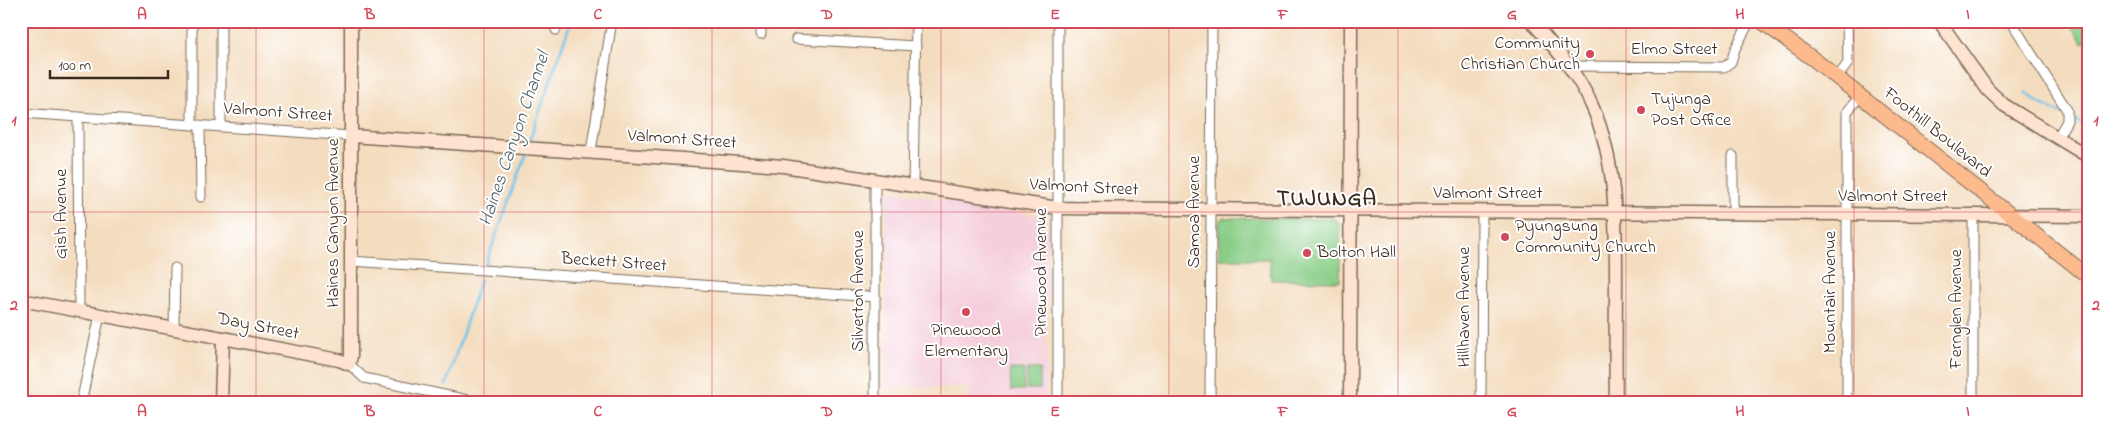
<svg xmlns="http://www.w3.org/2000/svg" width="2110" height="424" viewBox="0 0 2110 424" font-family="'Indie Flower',sans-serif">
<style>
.built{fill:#f5cfdb}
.green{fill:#89cd87;stroke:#627c52}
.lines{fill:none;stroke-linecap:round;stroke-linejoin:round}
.stream{stroke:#6bc2e8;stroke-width:2.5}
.street-casing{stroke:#7c6956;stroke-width:11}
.secondary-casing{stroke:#7c6956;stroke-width:15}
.primary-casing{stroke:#7c6956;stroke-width:16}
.street{stroke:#fff;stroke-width:9}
.secondary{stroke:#fee3d1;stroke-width:12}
.primary{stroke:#fcba8d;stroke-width:14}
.grid{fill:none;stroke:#d1495b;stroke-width:1;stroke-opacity:0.55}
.poi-dot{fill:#d1495b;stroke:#fff;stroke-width:2}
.labels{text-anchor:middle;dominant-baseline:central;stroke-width:4;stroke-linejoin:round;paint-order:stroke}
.poi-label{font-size:18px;fill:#3b2a1e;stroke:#fff;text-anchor:start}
.street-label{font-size:18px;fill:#3b2a1e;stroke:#fff}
.water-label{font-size:19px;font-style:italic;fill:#4c5f65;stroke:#fff}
.district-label{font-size:22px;font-weight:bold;letter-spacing:1px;fill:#3b2a1e;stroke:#fff}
.neatline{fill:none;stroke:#d1495b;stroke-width:2}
.grid-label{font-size:16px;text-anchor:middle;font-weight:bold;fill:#d1495b}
</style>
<rect width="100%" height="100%" fill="#fff"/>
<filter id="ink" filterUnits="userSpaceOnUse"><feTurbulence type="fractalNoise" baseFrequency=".02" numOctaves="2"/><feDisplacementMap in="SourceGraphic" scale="10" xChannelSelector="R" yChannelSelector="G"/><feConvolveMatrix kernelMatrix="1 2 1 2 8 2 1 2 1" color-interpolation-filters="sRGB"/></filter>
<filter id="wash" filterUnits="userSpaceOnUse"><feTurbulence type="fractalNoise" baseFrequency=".0096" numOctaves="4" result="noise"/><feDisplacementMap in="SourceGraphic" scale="20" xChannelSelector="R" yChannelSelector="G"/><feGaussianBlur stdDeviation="1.12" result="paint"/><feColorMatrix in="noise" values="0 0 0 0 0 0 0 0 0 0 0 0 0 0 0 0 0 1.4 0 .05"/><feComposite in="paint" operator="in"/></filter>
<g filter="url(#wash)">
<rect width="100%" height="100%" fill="#f4ddbf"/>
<path class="built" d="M 886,190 L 1040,216 L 1048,225 L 1046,403 L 969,403 L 968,387 L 886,387 Z"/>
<g class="green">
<path d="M 2069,21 L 2089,21 L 2089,43 L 2082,42 Z"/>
<path d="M 1223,218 L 1336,219 L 1340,225 L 1340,281 L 1271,280 L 1270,259 L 1219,259 L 1219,222 Z"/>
<path d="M 1010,369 L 1024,369 L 1024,390 L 1011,390 Z"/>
<rect x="1027" y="369" width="13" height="20"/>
</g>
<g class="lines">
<g class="stream">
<path d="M 2026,92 L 2036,101 L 2062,114"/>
<path d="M 2072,119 L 2089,127"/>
<path d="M 528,145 L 571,21"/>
<path d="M 485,266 L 526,153"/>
<path d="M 446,385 L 480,280"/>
<path d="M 439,403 L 440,402"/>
</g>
</g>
</g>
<g filter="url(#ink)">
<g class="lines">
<defs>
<g id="street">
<path d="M 192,21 L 192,125"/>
<path d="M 2011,21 L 2067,110 L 2067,121 L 2057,138"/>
<path d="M 556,30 L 557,21"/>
<path d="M 761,34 L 761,21"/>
<path d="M 796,39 L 916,46"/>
<path d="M 1569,66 L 1724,67 L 1731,62 L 1735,49 L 1750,21"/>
<path d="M 1837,78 L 1848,63 L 1847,21"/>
<path d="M 21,113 L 351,136"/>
<path d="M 78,117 L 79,311"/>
<path d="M 200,125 L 201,197"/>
<path d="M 221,127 L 221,21"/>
<path d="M 591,151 L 612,21"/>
<path d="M 875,180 L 875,403"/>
<path d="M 913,185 L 916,21"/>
<path d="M 1733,213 L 1733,156"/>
<path d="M 1973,215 L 1973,403"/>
<path d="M 351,261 L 875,297"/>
<path d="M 174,329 L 175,268"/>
<path d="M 349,364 L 364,378 L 482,403"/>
<path d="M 81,403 L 100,315"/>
<path d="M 1058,403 L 1058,21"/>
<path d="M 1210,403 L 1212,21"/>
<path d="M 1481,403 L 1482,211"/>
<path d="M 1847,403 L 1847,112 L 1860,96"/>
</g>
<g id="secondary">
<path d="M 1531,21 C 1555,47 1579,75 1593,108 C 1616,162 1616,219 1616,277 C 1616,319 1615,361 1616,403"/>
<path d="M 1939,21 L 1988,90 L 2004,105 L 2089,157"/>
<path d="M 351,136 L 783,166 L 1058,208 L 2089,216"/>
<path d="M 21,300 L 339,360 L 349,364 L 351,356 L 351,21"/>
<path d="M 221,403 L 223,338"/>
<path d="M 1350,403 L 1351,21"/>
</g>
<path id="primary" d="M 1761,21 L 1816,61 L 2089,277"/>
</defs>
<use href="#street" class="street-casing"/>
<use href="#secondary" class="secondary-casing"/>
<use href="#primary" class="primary-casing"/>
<use href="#street" class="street"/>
<use href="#secondary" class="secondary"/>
<use href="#primary" class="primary"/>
</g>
</g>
<path class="grid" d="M 256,21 L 256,403M 484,21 L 484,403M 712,21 L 712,403M 941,21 L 941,403M 1169,21 L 1169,403M 1398,21 L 1398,403M 1626,21 L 1626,403M 1854,21 L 1854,403M 21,212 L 2089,212"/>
<g class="poi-dot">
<circle cx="1590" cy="54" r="5"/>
<circle cx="1641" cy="110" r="5"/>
<circle cx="1505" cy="237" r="5"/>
<circle cx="1307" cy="253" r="5"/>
<circle cx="966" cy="312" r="5"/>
</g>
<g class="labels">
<g class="poi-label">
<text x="1580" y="44" text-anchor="end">Community<tspan x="1580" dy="21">Christian Church</tspan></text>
<text x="1651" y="100">Tujunga<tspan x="1651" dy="21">Post Office</tspan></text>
<text x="1515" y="227">Pyungsung<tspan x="1515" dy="21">Community Church</tspan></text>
<text x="1317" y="253">Bolton Hall</text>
<text x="966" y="331" text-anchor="middle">Pinewood<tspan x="966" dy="21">Elementary</tspan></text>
</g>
<g class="street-label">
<text x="1674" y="50">Elmo Street</text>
<text transform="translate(278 113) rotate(4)">Valmont Street</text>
<text transform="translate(1937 133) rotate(39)">Foothill Boulevard</text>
<text transform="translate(682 140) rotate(4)">Valmont Street</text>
<text transform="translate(1084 188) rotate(3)">Valmont Street</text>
<text x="1488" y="194">Valmont Street</text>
<text x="1893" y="197">Valmont Street</text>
<text transform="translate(1195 212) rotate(-90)">Samoa Avenue</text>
<text transform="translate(62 214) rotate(-90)">Gish Avenue</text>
<text transform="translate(334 223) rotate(-90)">Haines Canyon Avenue</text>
<text transform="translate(614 263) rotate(4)">Beckett Street</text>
<text transform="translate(1042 272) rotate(-90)">Pinewood Avenue</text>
<text transform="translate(859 291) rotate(-90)">Silverton Avenue</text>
<text transform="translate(1831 292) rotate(-90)">Mountair Avenue</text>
<text transform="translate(1465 307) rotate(-90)">Hillhaven Avenue</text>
<text transform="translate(1957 309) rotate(-90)">Fernglen Avenue</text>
<text transform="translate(258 327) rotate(11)">Day Street</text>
</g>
<g class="water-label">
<text transform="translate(515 139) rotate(-71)">Haines Canyon Channel</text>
</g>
<g class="district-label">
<text x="1327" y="200">TUJUNGA</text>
</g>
</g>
<rect width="2110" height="424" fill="none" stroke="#fff" stroke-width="55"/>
<path d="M50 70v8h118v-8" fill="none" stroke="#3b2a1e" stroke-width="2.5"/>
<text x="58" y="70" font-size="15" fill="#3b2a1e" stroke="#ffffff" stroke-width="4" paint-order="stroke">100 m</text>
<rect x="28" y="28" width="2054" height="368" class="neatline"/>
<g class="grid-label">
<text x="142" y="19">A</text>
<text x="370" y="19">B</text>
<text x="598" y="19">C</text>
<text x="827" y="19">D</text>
<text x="1055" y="19">E</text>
<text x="1283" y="19">F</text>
<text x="1512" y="19">G</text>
<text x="1740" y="19">H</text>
<text x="1968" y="19">I</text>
<text x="14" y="125">1</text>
<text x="2096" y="125">1</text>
<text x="14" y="310">2</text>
<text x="2096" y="310">2</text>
<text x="142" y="416">A</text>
<text x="370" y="416">B</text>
<text x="598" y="416">C</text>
<text x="827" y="416">D</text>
<text x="1055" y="416">E</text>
<text x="1283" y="416">F</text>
<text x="1512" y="416">G</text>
<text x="1740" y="416">H</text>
<text x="1968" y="416">I</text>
</g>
</svg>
